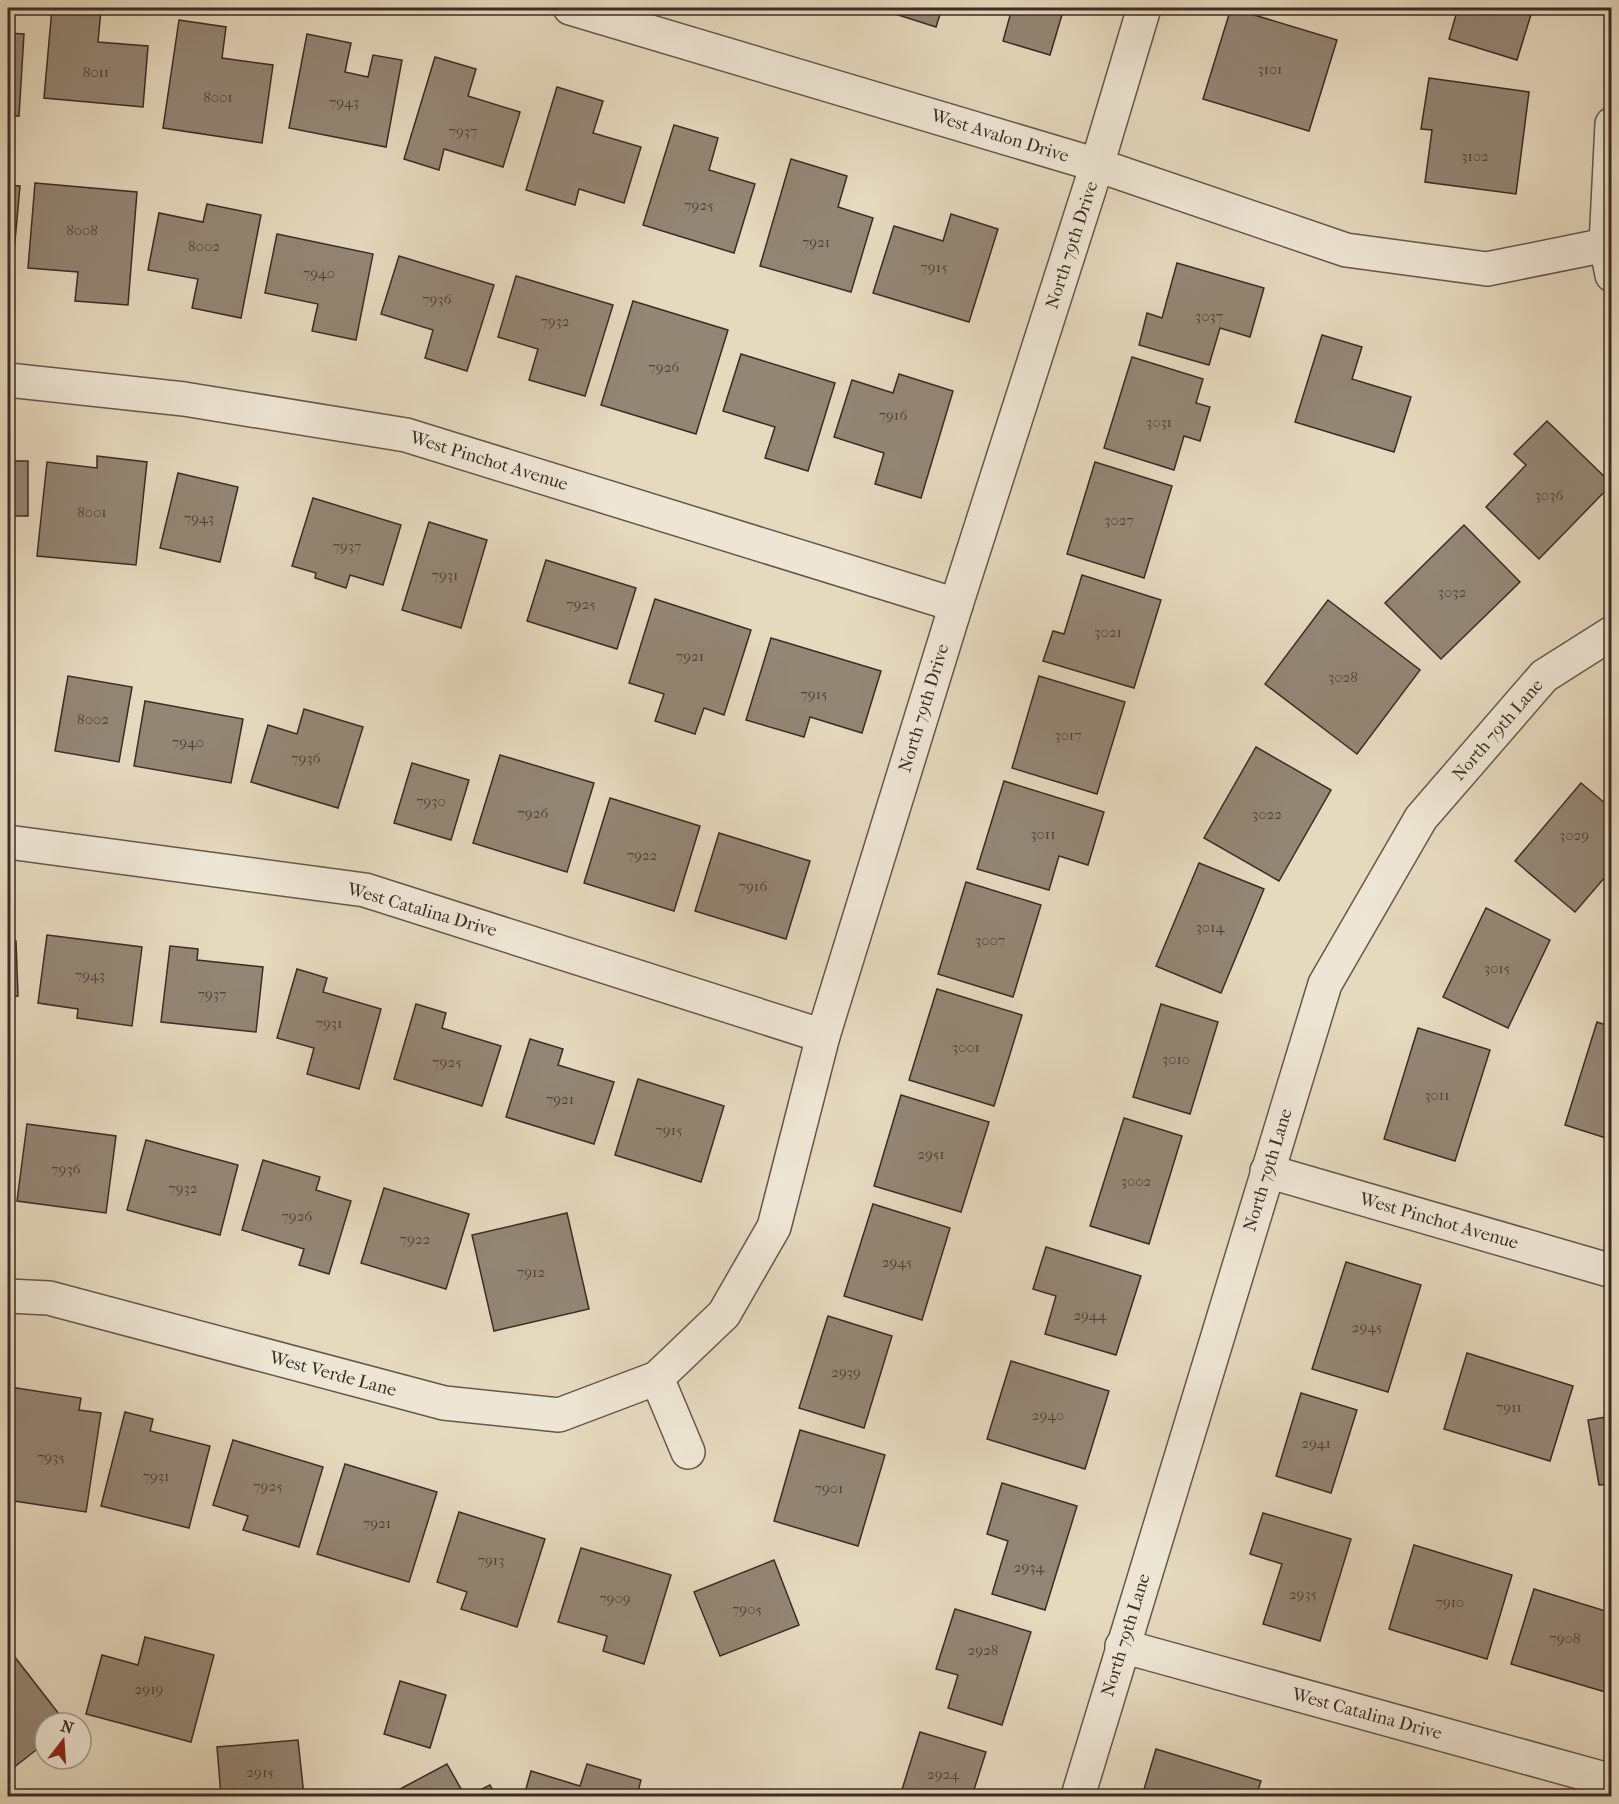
<svg xmlns="http://www.w3.org/2000/svg" width="1619" height="1804" viewBox="0 0 1619 1804" font-family="'IM FELL French Canon',serif">
<style>
.building{fill:#938675;stroke:#3b2c25;stroke-width:1.5}
.lines{fill:none;stroke-linecap:round;stroke-linejoin:round}
.minor-casing{stroke:#66574b;stroke-width:36}
.minor{stroke:#eee6d5;stroke-width:33}
.labels{text-anchor:middle;dominant-baseline:central;stroke-width:6;stroke-linejoin:round;paint-order:stroke}
.number-label{font-size:15px;fill:#514239}
.street-label{font-size:18px;fill:#3b2c25;stroke:#eee6d5}
</style>
<rect width="100%" height="100%" fill="#e5d9be"/>
<filter id="stains"><feTurbulence type="fractalNoise" baseFrequency=".00333" numOctaves="4"/><feColorMatrix values="0 0 0 0 .2 0 0 0 0 .09 0 0 0 0 .02 0 0 0 .5 -.17"/></filter>
<radialGradient id="worn" r=".72"><stop offset=".6" stop-color="#630" stop-opacity="0"/><stop offset="1" stop-color="#630" stop-opacity=".3"/></radialGradient>
<g class="building">
<path d="M 52,8 L 101,10 L 98,42 L 148,46 L 143,107 L 44,98 Z"/>
<path d="M 894,8 L 942,8 L 936,27 L 892,13 Z"/>
<path d="M 995,8 L 1064,8 L 1050,55 L 1003,41 L 1011,12 Z"/>
<path d="M 1231,8 L 1337,40 L 1309,131 L 1203,99 Z"/>
<path d="M 1458,8 L 1533,8 L 1517,60 L 1449,39 Z"/>
<path d="M 179,20 L 226,27 L 222,58 L 273,65 L 262,143 L 163,128 Z"/>
<path d="M 8,33 L 24,34 L 19,116 L 8,116 Z"/>
<path d="M 307,34 L 351,43 L 345,72 L 368,77 L 373,55 L 402,60 L 386,147 L 289,128 Z"/>
<path d="M 435,57 L 476,69 L 468,96 L 520,112 L 503,167 L 444,149 L 439,170 L 404,159 Z"/>
<path d="M 1429,78 L 1529,92 L 1516,194 L 1425,182 L 1432,130 L 1421,129 Z"/>
<path d="M 557,87 L 603,101 L 593,133 L 641,147 L 624,203 L 579,189 L 575,205 L 526,190 Z"/>
<path d="M 674,125 L 718,138 L 709,170 L 755,184 L 734,253 L 643,225 Z"/>
<path d="M 791,159 L 847,176 L 838,207 L 873,218 L 851,292 L 760,266 Z"/>
<path d="M 35,183 L 137,192 L 128,305 L 75,301 L 78,272 L 28,268 Z"/>
<path d="M 8,185 L 20,186 L 10,296 L 8,295 Z"/>
<path d="M 207,204 L 261,215 L 241,318 L 192,308 L 198,279 L 148,270 L 159,213 L 203,222 Z"/>
<path d="M 951,214 L 998,229 L 969,322 L 873,293 L 894,226 L 943,241 Z"/>
<path d="M 277,234 L 373,254 L 356,340 L 312,331 L 318,304 L 265,293 Z"/>
<path d="M 399,256 L 494,285 L 467,371 L 425,358 L 433,330 L 381,314 Z"/>
<path d="M 1177,263 L 1264,288 L 1250,337 L 1220,328 L 1209,365 L 1139,345 L 1147,313 L 1162,318 Z"/>
<path d="M 516,276 L 613,305 L 585,396 L 529,380 L 538,349 L 498,337 Z"/>
<path d="M 633,301 L 728,330 L 696,434 L 601,405 Z"/>
<path d="M 1322,335 L 1362,347 L 1352,379 L 1411,397 L 1394,452 L 1295,422 Z"/>
<path d="M 741,354 L 835,383 L 808,471 L 765,458 L 775,427 L 723,411 Z"/>
<path d="M 1132,357 L 1203,379 L 1196,403 L 1210,407 L 1200,441 L 1184,436 L 1174,470 L 1104,448 Z"/>
<path d="M 899,374 L 953,391 L 921,498 L 875,484 L 884,453 L 834,437 L 852,380 L 893,393 Z"/>
<path d="M 1547,421 L 1612,484 L 1539,559 L 1486,507 L 1526,465 L 1514,454 Z"/>
<path d="M 97,456 L 147,462 L 136,565 L 37,556 L 47,462 L 97,468 Z"/>
<rect x="8" y="461" width="20" height="55"/>
<path d="M 1095,462 L 1172,486 L 1144,578 L 1067,554 Z"/>
<path d="M 178,473 L 238,487 L 220,562 L 160,548 Z"/>
<path d="M 313,498 L 401,525 L 383,585 L 350,575 L 346,588 L 315,578 L 316,573 L 292,566 Z"/>
<path d="M 429,522 L 487,540 L 461,628 L 402,610 Z"/>
<path d="M 1464,525 L 1520,582 L 1441,659 L 1385,603 Z"/>
<path d="M 546,560 L 636,588 L 617,649 L 527,621 Z"/>
<path d="M 1082,575 L 1161,600 L 1134,688 L 1043,661 L 1053,631 L 1064,634 Z"/>
<path d="M 655,599 L 751,630 L 724,715 L 704,708 L 695,734 L 655,721 L 664,694 L 629,683 Z"/>
<path d="M 1328,600 L 1420,670 L 1357,754 L 1265,684 Z"/>
<path d="M 771,638 L 881,671 L 862,733 L 810,717 L 804,737 L 746,720 Z"/>
<path d="M 68,676 L 132,687 L 119,762 L 55,751 Z"/>
<path d="M 1039,676 L 1125,702 L 1097,794 L 1012,768 Z"/>
<path d="M 145,701 L 243,719 L 231,783 L 134,766 Z"/>
<path d="M 304,709 L 363,727 L 338,808 L 251,782 L 268,725 L 297,734 Z"/>
<path d="M 1256,747 L 1331,790 L 1279,881 L 1204,838 Z"/>
<path d="M 500,755 L 594,783 L 567,872 L 473,843 Z"/>
<path d="M 412,763 L 469,780 L 451,840 L 394,823 Z"/>
<path d="M 1004,781 L 1104,812 L 1088,865 L 1059,856 L 1049,890 L 977,869 Z"/>
<path d="M 1581,783 L 1612,809 L 1612,869 L 1575,912 L 1515,861 Z"/>
<path d="M 610,798 L 700,826 L 674,911 L 584,883 Z"/>
<path d="M 719,833 L 810,861 L 786,939 L 695,911 Z"/>
<path d="M 1199,863 L 1264,889 L 1221,993 L 1156,966 Z"/>
<path d="M 966,882 L 1041,905 L 1013,997 L 938,974 Z"/>
<path d="M 1486,908 L 1550,940 L 1508,1028 L 1443,997 Z"/>
<path d="M 47,935 L 142,947 L 132,1026 L 77,1018 L 78,1009 L 38,1003 Z"/>
<path d="M 16,941 L 18,996 L 8,997 L 8,942 Z"/>
<path d="M 170,946 L 198,949 L 197,960 L 263,967 L 256,1032 L 161,1022 Z"/>
<path d="M 297,969 L 327,978 L 323,992 L 381,1009 L 359,1089 L 307,1074 L 314,1048 L 277,1038 Z"/>
<path d="M 937,989 L 1022,1015 L 994,1106 L 909,1080 Z"/>
<path d="M 416,1004 L 446,1013 L 442,1028 L 501,1046 L 482,1106 L 394,1079 Z"/>
<path d="M 1161,1004 L 1218,1022 L 1190,1114 L 1133,1097 Z"/>
<path d="M 1597,1022 L 1612,1027 L 1612,1140 L 1565,1125 Z"/>
<path d="M 1418,1028 L 1490,1050 L 1455,1161 L 1384,1139 Z"/>
<path d="M 530,1039 L 563,1049 L 558,1065 L 614,1082 L 594,1144 L 506,1117 Z"/>
<path d="M 638,1079 L 724,1106 L 701,1182 L 615,1155 Z"/>
<path d="M 901,1095 L 989,1122 L 961,1212 L 874,1186 Z"/>
<path d="M 1124,1118 L 1182,1136 L 1149,1244 L 1090,1226 Z"/>
<path d="M 27,1124 L 116,1136 L 106,1213 L 17,1201 Z"/>
<path d="M 146,1140 L 238,1165 L 220,1235 L 127,1210 Z"/>
<path d="M 263,1160 L 320,1177 L 316,1190 L 351,1201 L 329,1274 L 299,1265 L 304,1249 L 242,1230 Z"/>
<path d="M 384,1188 L 469,1214 L 446,1289 L 361,1263 Z"/>
<path d="M 873,1204 L 950,1228 L 922,1320 L 844,1296 Z"/>
<path d="M 567,1213 L 589,1309 L 494,1331 L 472,1235 Z"/>
<path d="M 1046,1247 L 1141,1276 L 1116,1355 L 1045,1334 L 1056,1296 L 1033,1289 Z"/>
<path d="M 1346,1262 L 1421,1285 L 1388,1392 L 1312,1369 Z"/>
<path d="M 828,1316 L 892,1336 L 864,1428 L 799,1408 Z"/>
<path d="M 1467,1353 L 1573,1386 L 1550,1461 L 1444,1429 Z"/>
<path d="M 1011,1361 L 1109,1391 L 1085,1469 L 987,1439 Z"/>
<path d="M 10,1387 L 81,1398 L 79,1410 L 101,1413 L 86,1512 L 8,1500 L 8,1406 Z"/>
<path d="M 1301,1393 L 1357,1410 L 1331,1493 L 1276,1476 Z"/>
<path d="M 125,1412 L 153,1419 L 150,1431 L 210,1446 L 189,1528 L 101,1506 Z"/>
<path d="M 1612,1416 L 1612,1484 L 1599,1485 L 1588,1420 Z"/>
<path d="M 800,1430 L 885,1455 L 858,1546 L 774,1521 Z"/>
<path d="M 233,1440 L 323,1467 L 299,1547 L 243,1530 L 248,1516 L 213,1505 Z"/>
<path d="M 345,1464 L 437,1492 L 409,1582 L 317,1554 Z"/>
<path d="M 1002,1483 L 1077,1506 L 1045,1610 L 992,1594 L 1008,1541 L 987,1534 Z"/>
<path d="M 459,1512 L 545,1539 L 517,1627 L 461,1609 L 467,1592 L 437,1582 Z"/>
<path d="M 1263,1513 L 1351,1539 L 1320,1641 L 1263,1624 L 1282,1564 L 1250,1554 Z"/>
<path d="M 1414,1545 L 1512,1575 L 1487,1659 L 1389,1629 Z"/>
<path d="M 581,1548 L 671,1575 L 644,1664 L 603,1651 L 607,1636 L 558,1622 Z"/>
<path d="M 774,1560 L 799,1625 L 720,1656 L 694,1592 Z"/>
<path d="M 1534,1589 L 1612,1613 L 1612,1694 L 1511,1664 Z"/>
<path d="M 955,1609 L 1031,1632 L 1002,1725 L 948,1708 L 958,1675 L 936,1669 Z"/>
<path d="M 145,1637 L 214,1655 L 191,1742 L 86,1714 L 102,1655 L 138,1665 Z"/>
<path d="M 14,1656 L 66,1723 L 45,1723 L 45,1743 L 8,1772 L 8,1661 Z"/>
<path d="M 400,1681 L 446,1695 L 430,1748 L 384,1734 Z"/>
<path d="M 920,1732 L 986,1752 L 972,1796 L 900,1796 Z"/>
<path d="M 298,1740 L 304,1796 L 221,1796 L 217,1747 Z"/>
<path d="M 1156,1749 L 1261,1781 L 1256,1796 L 1142,1796 Z"/>
<path d="M 447,1764 L 465,1796 L 387,1796 Z"/>
<path d="M 587,1764 L 641,1780 L 637,1796 L 524,1796 L 531,1771 L 580,1786 Z"/>
<path d="M 490,1785 L 496,1796 L 468,1796 Z"/>
</g>
<g class="lines">
<defs>
<g id="minor">
<path d="M 570,8 L 1097,165 L 1346,250 L 1487,269 L 1606,245"/>
<path d="M 1612,124 L 1606,245 L 1612,275"/>
<path d="M 8,380 L 184,399 L 406,435 L 956,605"/>
<path d="M 8,842 L 365,890 L 823,1036"/>
<path d="M 1267,1171 L 1612,1271"/>
<path d="M 8,1296 L 49,1298 L 444,1403 L 559,1415 L 657,1378 L 724,1314 L 774,1227 L 823,1036 L 956,605 L 1097,165 L 1144,8"/>
<path d="M 657,1378 L 688,1452"/>
<path d="M 1122,1646 L 1612,1781"/>
<path d="M 1078,1796 L 1325,984 L 1421,818 L 1544,676 L 1612,633"/>
</g>
</defs>
<use href="#minor" class="minor-casing"/>
<use href="#minor" class="minor"/>
</g>
<g class="labels">
<g class="number-label">
<text x="1270" y="69">3101</text>
<text x="96" y="72">8011</text>
<text x="218" y="97">8001</text>
<text x="344" y="102">7943</text>
<text x="463" y="131">7937</text>
<text x="1475" y="156">3102</text>
<text x="699" y="205">7925</text>
<text x="82" y="230">8008</text>
<text x="816" y="242">7921</text>
<text x="204" y="246">8002</text>
<text x="934" y="267">7915</text>
<text x="319" y="273">7940</text>
<text x="437" y="299">7936</text>
<text x="1209" y="316">3037</text>
<text x="555" y="321">7932</text>
<text x="664" y="367">7926</text>
<text x="893" y="415">7916</text>
<text x="1159" y="422">3031</text>
<text x="1549" y="495">3036</text>
<text x="92" y="512">8001</text>
<text x="199" y="518">7943</text>
<text x="1119" y="520">3027</text>
<text x="347" y="546">7937</text>
<text x="445" y="575">7931</text>
<text x="1452" y="592">3032</text>
<text x="581" y="604">7925</text>
<text x="1108" y="632">3021</text>
<text x="690" y="656">7921</text>
<text x="1343" y="677">3028</text>
<text x="814" y="694">7915</text>
<text x="93" y="719">8002</text>
<text x="1068" y="735">3017</text>
<text x="188" y="742">7940</text>
<text x="306" y="758">7936</text>
<text x="431" y="801">7930</text>
<text x="533" y="813">7926</text>
<text x="1267" y="814">3022</text>
<text x="1043" y="834">3011</text>
<text x="1574" y="835">3029</text>
<text x="642" y="855">7922</text>
<text x="753" y="886">7916</text>
<text x="1210" y="927">3014</text>
<text x="990" y="940">3007</text>
<text x="1497" y="968">3015</text>
<text x="90" y="975">7943</text>
<text x="212" y="994">7937</text>
<text x="329" y="1023">7931</text>
<text x="966" y="1047">3001</text>
<text x="1176" y="1059">3010</text>
<text x="447" y="1062">7925</text>
<text x="1437" y="1095">3011</text>
<text x="560" y="1099">7921</text>
<text x="669" y="1130">7915</text>
<text x="931" y="1154">2951</text>
<text x="66" y="1169">7936</text>
<text x="1136" y="1181">3002</text>
<text x="183" y="1188">7932</text>
<text x="297" y="1216">7926</text>
<text x="415" y="1239">7922</text>
<text x="897" y="1262">2945</text>
<text x="531" y="1272">7912</text>
<text x="1090" y="1315">2944</text>
<text x="1367" y="1327">2945</text>
<text x="846" y="1372">2939</text>
<text x="1509" y="1407">7911</text>
<text x="1048" y="1415">2940</text>
<text x="1316" y="1443">2941</text>
<text x="51" y="1457">7935</text>
<text x="156" y="1476">7931</text>
<text x="268" y="1486">7925</text>
<text x="829" y="1488">7901</text>
<text x="377" y="1523">7921</text>
<text x="491" y="1560">7913</text>
<text x="1029" y="1567">2934</text>
<text x="1303" y="1594">2935</text>
<text x="615" y="1598">7909</text>
<text x="1450" y="1602">7910</text>
<text x="747" y="1609">7905</text>
<text x="1565" y="1638">7908</text>
<text x="983" y="1650">2928</text>
<text x="149" y="1689">2919</text>
<text x="260" y="1772">2915</text>
<text x="943" y="1774">2924</text>
</g>
<g class="street-label">
<text transform="translate(1000 136) rotate(17)">West Avalon Drive</text>
<text transform="translate(1072 245) rotate(-72)">North 79th Drive</text>
<text transform="translate(489 461) rotate(17)">West Pinchot Avenue</text>
<text transform="translate(924 708) rotate(-73)">North 79th Drive</text>
<text transform="translate(1498 730) rotate(-49)">North 79th Lane</text>
<text transform="translate(422 910) rotate(16)">West Catalina Drive</text>
<text transform="translate(1268 1170) rotate(-73)">North 79th Lane</text>
<text transform="translate(1439 1221) rotate(16)">West Pinchot Avenue</text>
<text transform="translate(333 1374) rotate(15)">West Verde Lane</text>
<text transform="translate(1126 1635) rotate(-73)">North 79th Lane</text>
<text transform="translate(1367 1714) rotate(15)">West Catalina Drive</text>
</g>
</g>
<rect width="1619" height="1804" fill="none" stroke="#e5d9be" stroke-width="30"/>
<rect x="9" y="9" width="1601" height="1786" fill="none" stroke="#3b2c25" stroke-width="3"/>
<rect x="15" y="15" width="1589" height="1774" fill="none" stroke="#3b2c25" stroke-width="1.5"/>
<g transform="translate(63 1741) rotate(17)"><circle r="28" fill="#eee6d5" stroke="#a69c8f" stroke-width="1.5"/>
<path d="M0-4.5L10 22L0 15L-10 22Z" fill="#8f2418"/>
<text y="-9" font-size="16" font-weight="bold" text-anchor="middle" fill="#3b2c25">N</text>
</g>
<rect width="100%" height="100%" filter="url(#stains)"/>
<rect width="100%" height="100%" fill="url(#worn)"/>
</svg>
